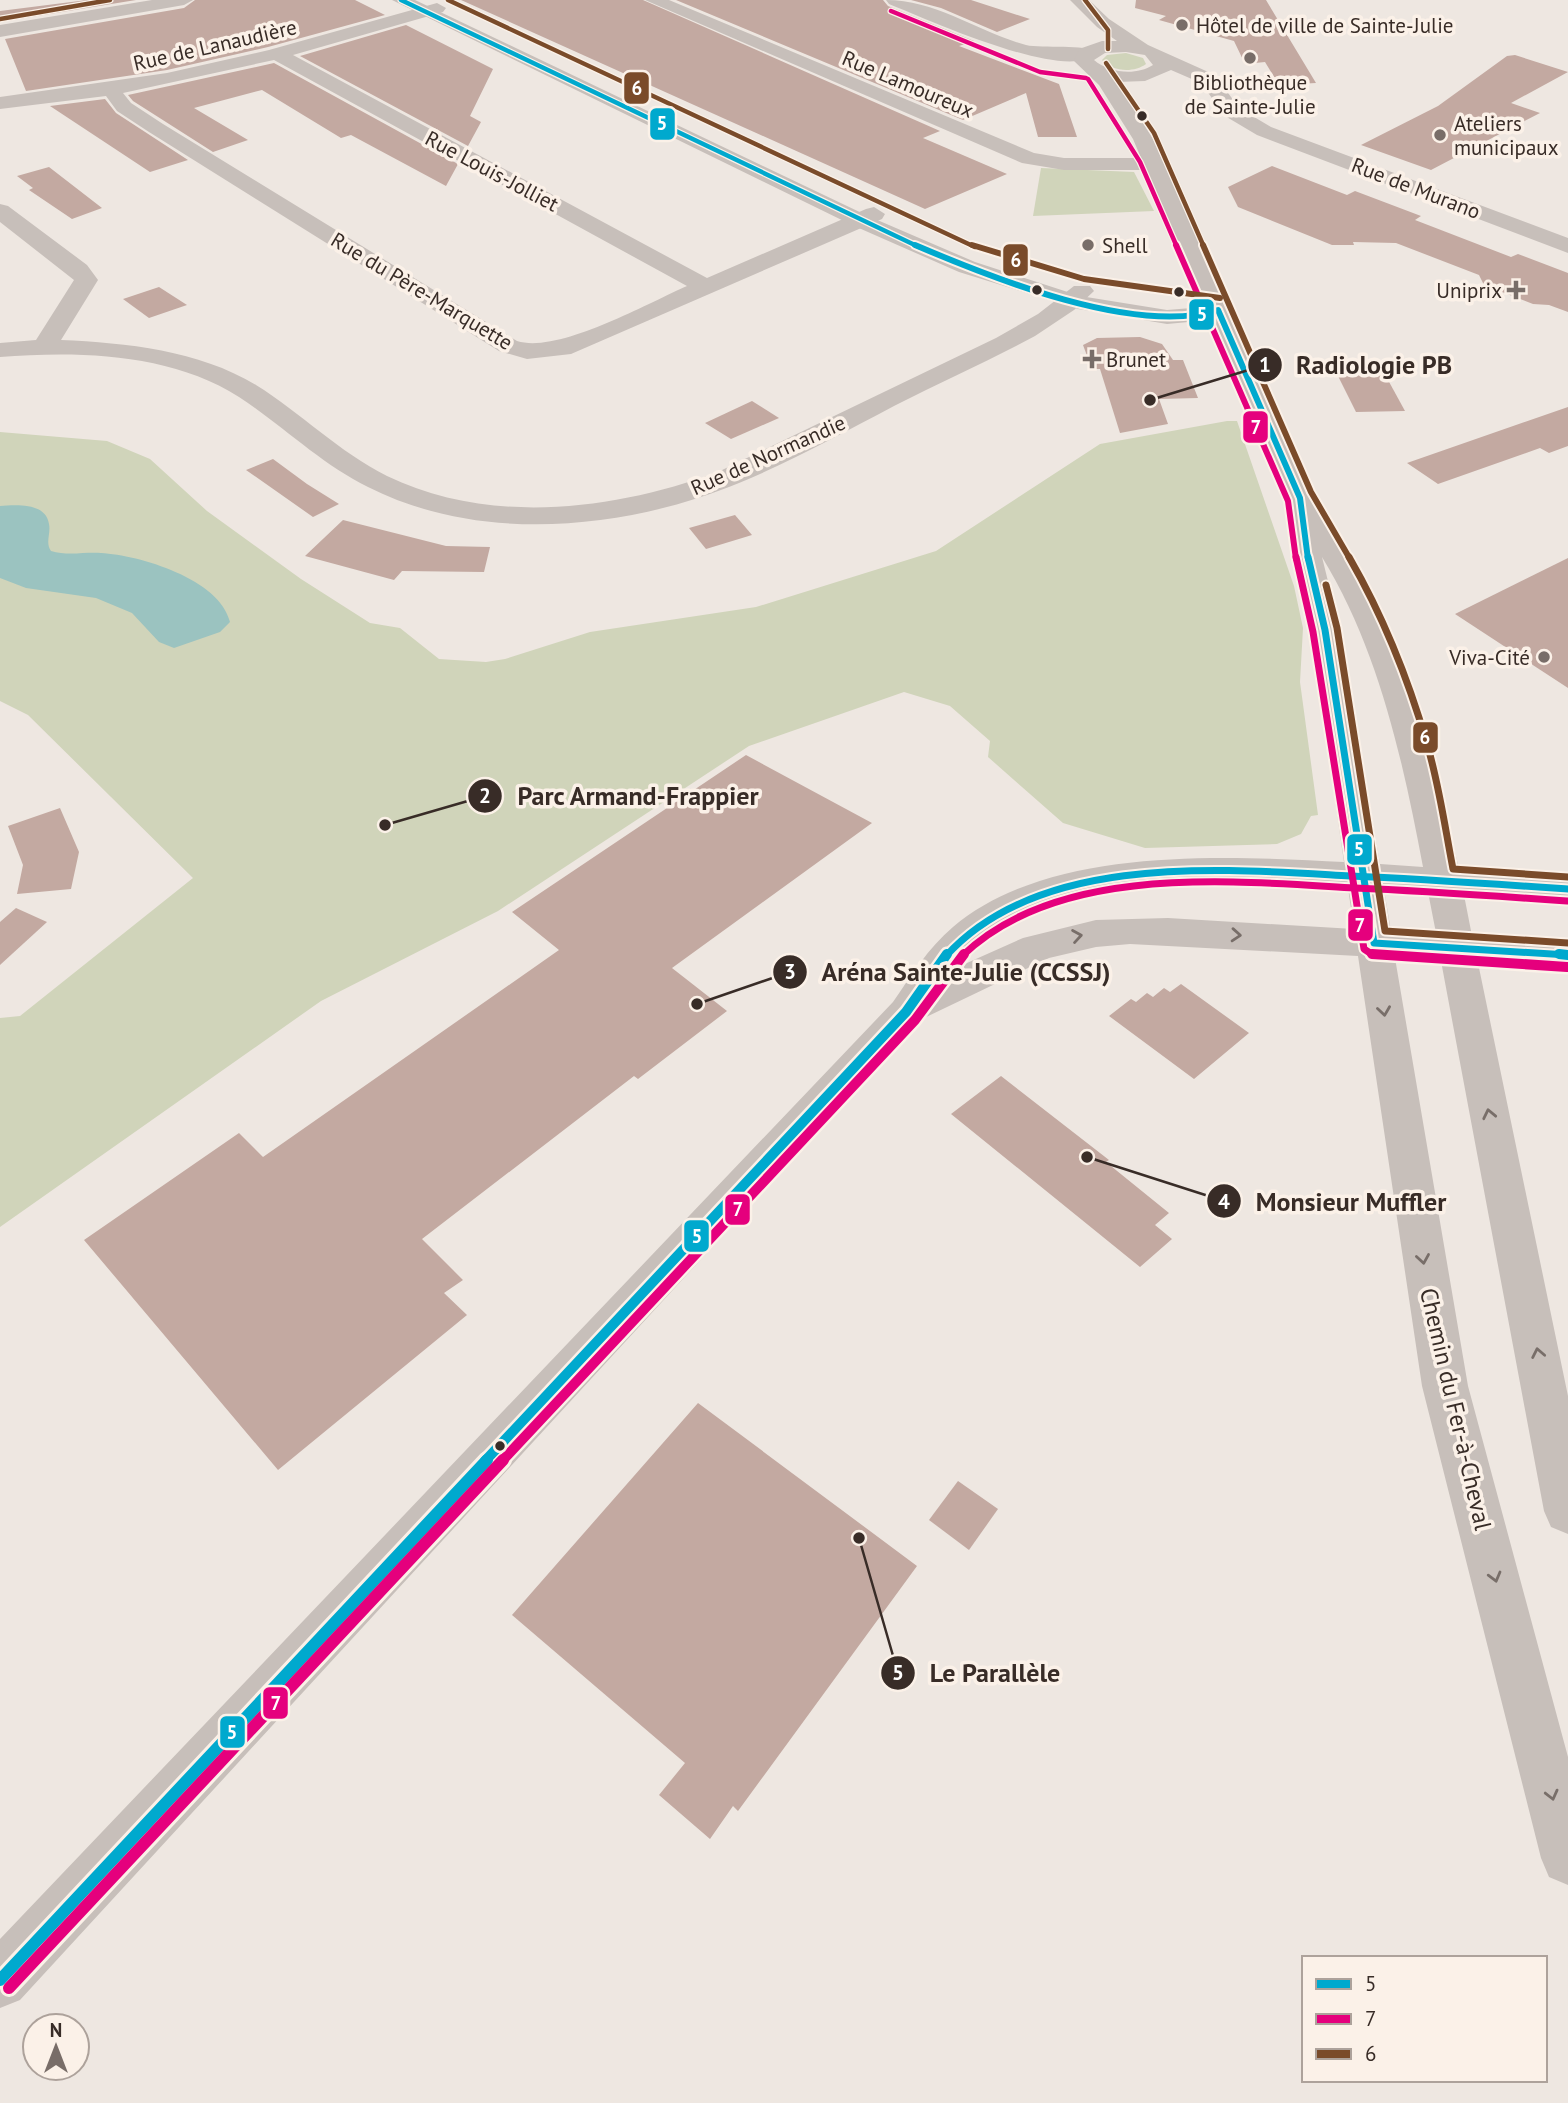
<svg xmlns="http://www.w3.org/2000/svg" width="1568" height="2103" viewBox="0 0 1568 2103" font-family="'PT Sans',sans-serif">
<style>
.green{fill:#d0d4ba}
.water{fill:#9bc3c0}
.building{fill:#c3a9a1}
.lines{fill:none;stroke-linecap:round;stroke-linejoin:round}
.minor{fill:#c7bfba;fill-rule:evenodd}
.tertiary{fill:#c7bfba;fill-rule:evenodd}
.bus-1-far4-casing{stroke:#fbf1e8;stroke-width:7}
.bus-1-far3-casing{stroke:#fbf1e8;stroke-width:10}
.bus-1-far2-casing{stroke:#fbf1e8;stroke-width:11}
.bus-1-far1-casing{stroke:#fbf1e8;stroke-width:15}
.bus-1-casing{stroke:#fbf1e8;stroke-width:18}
.bus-2-far4-casing{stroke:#fbf1e8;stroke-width:7}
.bus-2-far3-casing{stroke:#fbf1e8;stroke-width:10}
.bus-2-far2-casing{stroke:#fbf1e8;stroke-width:11}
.bus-2-far1-casing{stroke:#fbf1e8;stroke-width:15}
.bus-2-casing{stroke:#fbf1e8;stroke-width:18}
.bus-3-far2-casing{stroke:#fbf1e8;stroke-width:7}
.bus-3-far1-casing{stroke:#fbf1e8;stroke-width:10}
.bus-3-casing{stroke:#fbf1e8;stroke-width:11}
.bus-1-far4{stroke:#00a9ce;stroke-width:4.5}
.bus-1-far3{stroke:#00a9ce;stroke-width:6}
.bus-1-far2{stroke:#00a9ce;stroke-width:7}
.bus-1-far1{stroke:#00a9ce;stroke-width:10}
.bus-1{stroke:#00a9ce;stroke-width:12}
.bus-2-far4{stroke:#e5007d;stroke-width:4.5}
.bus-2-far3{stroke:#e5007d;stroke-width:6}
.bus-2-far2{stroke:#e5007d;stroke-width:7}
.bus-2-far1{stroke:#e5007d;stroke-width:10}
.bus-2{stroke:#e5007d;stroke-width:12}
.bus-3-far2{stroke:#7a4b2a;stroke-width:4.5}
.bus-3-far1{stroke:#7a4b2a;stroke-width:6}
.bus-3{stroke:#7a4b2a;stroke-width:7}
.oneway{stroke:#786e69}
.poi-dot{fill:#786d68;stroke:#fbf1e8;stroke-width:2.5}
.bus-dot{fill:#382c27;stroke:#fbf1e8;stroke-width:2.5}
.labels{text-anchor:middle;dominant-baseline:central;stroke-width:7;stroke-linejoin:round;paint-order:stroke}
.far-poi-label{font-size:21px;fill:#382c27;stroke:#fbf1e8;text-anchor:start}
.far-street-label{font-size:21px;fill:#382c27;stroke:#fbf1e8}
.street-label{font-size:24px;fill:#382c27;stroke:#fbf1e8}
.leader{fill:none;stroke:#382c27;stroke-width:2.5}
.callout-dot{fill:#382c27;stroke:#fbf1e8;stroke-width:2.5}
.mark-label{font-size:21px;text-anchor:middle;font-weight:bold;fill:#fff}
.callout-label{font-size:26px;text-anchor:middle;font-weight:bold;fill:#382c27;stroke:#fbf1e8;stroke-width:7;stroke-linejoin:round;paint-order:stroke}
.line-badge{stroke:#fbf1e8;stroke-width:2.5}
.badge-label{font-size:19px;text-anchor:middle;font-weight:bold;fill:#fff}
</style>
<rect width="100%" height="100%" fill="#eee7e1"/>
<g class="green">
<path d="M 1126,53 L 1143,58 L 1146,64 C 1134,73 1112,72 1102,60 L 1107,55 Z"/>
<path d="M 1041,168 L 1134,172 L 1154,211 L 1033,216 Z"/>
<path d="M 1227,421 L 1237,421 L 1294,586 L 1303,628 L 1300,682 L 1318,815 L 1311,816 L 1301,834 L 1277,844 L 1145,848 L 1063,823 L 988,757 L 990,741 L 950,706 L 904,692 L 749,746 L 498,911 L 321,1001 L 0,1227 L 0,1018 L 20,1016 L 193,878 L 28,715 L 0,701 L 0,432 L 107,441 L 150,459 L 207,511 L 301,579 L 370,623 L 400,628 L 439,659 L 486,662 L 505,659 L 590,632 L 756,607 L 936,551 L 1100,444 Z"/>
</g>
<path class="water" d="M 0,506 C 15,505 46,502 49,524 C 51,534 45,542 51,551 C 67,556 84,552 101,553 C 139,555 220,579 230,622 L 220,632 L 174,648 L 159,642 L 132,613 L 96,598 L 26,588 L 0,578 Z"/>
<g class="building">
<path d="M 87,0 L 136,0 L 0,22 L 0,11 Z"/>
<path d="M 195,0 L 355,0 L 385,15 L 268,47 L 167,70 L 26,91 L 5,39 L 184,8 Z"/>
<path d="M 461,0 L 643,0 L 940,131 L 923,138 L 1007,174 L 925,209 Z"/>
<path d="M 676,0 L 883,0 L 888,6 L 974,41 L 959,46 L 1059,84 L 1077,137 L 1038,137 L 1026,93 L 963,120 Z"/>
<path d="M 911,0 L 971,0 L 1030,19 L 997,32 L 941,8 Z"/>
<path d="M 1136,0 L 1266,0 L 1316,83 L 1279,85 L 1265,62 L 1245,64 L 1234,41 L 1159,20 L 1166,16 L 1135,8 Z"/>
<path d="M 406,25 L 493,69 L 470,116 L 481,122 L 468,146 L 300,56 Z"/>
<path d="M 1515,55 L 1568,72 L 1511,103 L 1540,113 L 1431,170 L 1361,145 L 1438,106 L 1507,56 Z"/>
<path d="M 274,63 L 458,164 L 446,186 L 351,135 L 341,138 L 262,90 L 194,108 L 248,140 L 213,152 L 133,101 L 128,95 Z"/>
<path d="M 105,99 L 116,113 L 188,160 L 150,172 L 50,106 Z"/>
<path d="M 1272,166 L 1347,195 L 1355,191 L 1421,216 L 1415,220 L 1511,257 L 1518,254 L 1568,273 L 1568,312 L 1549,305 L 1533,304 L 1484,285 L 1479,275 L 1396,243 L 1353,242 L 1354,245 L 1332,245 L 1238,207 L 1228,187 Z"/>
<path d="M 49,167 L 102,208 L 72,219 L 29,190 L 33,188 L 17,176 Z"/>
<path d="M 159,287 L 187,305 L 149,318 L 123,299 Z"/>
<path d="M 1140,337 L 1162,344 L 1173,360 L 1183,360 L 1198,398 L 1159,399 L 1168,424 L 1120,433 L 1100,369 L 1092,369 L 1083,345 L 1097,338 Z"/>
<path d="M 1382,369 L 1405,411 L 1356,412 L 1335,370 Z"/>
<path d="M 752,401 L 779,418 L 731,439 L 705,423 Z"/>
<path d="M 1568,407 L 1568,446 L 1549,453 L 1540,448 L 1438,484 L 1407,463 Z"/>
<path d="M 273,459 L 307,484 L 339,504 L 313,517 L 246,470 Z"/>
<path d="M 735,515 L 752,535 L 706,549 L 689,528 Z"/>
<path d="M 343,520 L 446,546 L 490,547 L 484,572 L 402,571 L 394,580 L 305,556 Z"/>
<path d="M 1568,558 L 1568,688 L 1455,614 Z"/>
<path d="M 746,755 L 872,823 L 672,968 L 727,1011 L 638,1079 L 634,1076 L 422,1239 L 463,1280 L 444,1293 L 467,1315 L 278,1470 L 84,1240 L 239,1133 L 263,1157 L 559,950 L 512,912 Z"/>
<path d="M 60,808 L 79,852 L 71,889 L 17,894 L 23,865 L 8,826 Z"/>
<path d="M 16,908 L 47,922 L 0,965 L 0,922 Z"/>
<path d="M 1181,984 L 1249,1033 L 1194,1079 L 1109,1016 L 1131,999 L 1136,1002 L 1147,993 L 1153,997 L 1164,988 L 1170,992 Z"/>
<path d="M 1001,1076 L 1109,1160 L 1106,1162 L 1169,1213 L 1155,1225 L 1172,1239 L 1140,1267 L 951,1114 Z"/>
<path d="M 698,1403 L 917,1566 L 738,1811 L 733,1806 L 710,1839 L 659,1795 L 685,1763 L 512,1615 Z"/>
<path d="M 958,1481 L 998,1509 L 969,1550 L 929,1520 Z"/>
</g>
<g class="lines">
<g class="minor">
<path d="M 152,0 L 193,0 L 184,5 L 0,37 L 0,25 Z"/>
<path d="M 645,0 L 669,0 L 1034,153 L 1064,158 L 1155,158 L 1166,164 L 1155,170 L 1064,170 L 1022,163 Z"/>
<path d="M 886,0 C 937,0 978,32 1026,45 C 1042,49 1087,43 1095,53 C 1070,85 922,17 889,4 Z"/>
<path d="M 437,3 L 446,8 L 443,12 L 293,55 L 707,278 L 866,209 L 874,207 L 885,214 L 882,219 L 571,354 L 527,359 L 499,351 L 149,132 L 117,111 L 106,96 L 0,109 L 0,97 L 167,73 L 269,50 ZM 274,60 L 687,286 C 646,304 558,354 517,341 L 163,124 L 131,103 L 123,93 Z"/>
<path d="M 0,204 L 8,206 L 87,265 L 98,280 L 61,340 C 127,343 198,350 256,385 C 301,413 339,452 387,476 C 490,526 615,510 718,472 L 996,338 L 1038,314 L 1074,286 L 1090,286 L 1094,291 L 1074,310 L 1035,336 C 989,361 941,382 894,406 C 843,433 792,461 739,483 C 625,530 480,544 368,487 C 321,464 283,426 239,397 C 170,353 79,351 0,357 L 0,343 L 36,340 L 74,280 L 0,222 Z"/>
</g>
<path class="tertiary" d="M 392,0 L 415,0 L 868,216 L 975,262 L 1080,296 L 1167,310 L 1204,307 L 1133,139 L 1099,85 L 1074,61 L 1079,49 L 1102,41 L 1117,41 L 1097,27 L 1070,0 L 1089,0 L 1109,19 L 1148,45 L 1215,75 L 1239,108 L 1271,127 L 1568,238 L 1568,253 L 1257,135 L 1225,116 L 1201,83 L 1171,70 L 1145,81 L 1117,82 L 1153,139 L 1314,498 L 1380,609 L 1427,732 L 1459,869 L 1568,876 L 1568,902 L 1464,895 L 1472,936 L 1568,941 L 1568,969 L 1478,963 L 1568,1396 L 1568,1534 L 1551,1527 L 1544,1511 L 1441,961 L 1395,958 L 1468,1386 L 1568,1757 L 1568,1885 L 1549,1877 L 1541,1858 L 1422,1386 L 1358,956 L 1130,944 L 1096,947 L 1049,958 L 922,1019 L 20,2000 L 0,2008 L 0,1939 L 893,1002 C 911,976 928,948 953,927 C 1050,845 1226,856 1344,862 L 1310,630 L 1295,571 L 1287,510 L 1291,505 L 1210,320 L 1167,324 L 1078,309 L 959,272 L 852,225 ZM 1126,52 L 1145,55 L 1153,65 C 1136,76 1109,73 1094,60 L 1105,53 ZM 1322,557 C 1379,650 1403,761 1423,867 L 1380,864 L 1340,630 ZM 1194,883 L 1348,888 L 1354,929 L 1168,918 L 1096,920 L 1023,938 L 958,967 C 1015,899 1111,888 1194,883 ZM 1384,890 L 1428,892 L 1436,933 L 1391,931 Z"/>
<defs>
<path id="bus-1-far4" d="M 401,0 L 919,247"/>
<path id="bus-1-far3" d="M 915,245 C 992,278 1135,336 1218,310 L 1300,498 L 1308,559"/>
<g id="bus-1-far2">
<path d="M 1308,557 L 1325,630 L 1374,943 L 1568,955"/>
<path d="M 946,956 C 1040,852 1224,869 1350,876 C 1423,879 1495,884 1568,889"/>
</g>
<g id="bus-1-far1">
<path d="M 1559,954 L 1568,955"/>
<path d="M 485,1461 L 906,1012 L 947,954"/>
</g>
<path id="bus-1" d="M 0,1980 L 487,1460"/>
<g id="bus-2-far4">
<path d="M 891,11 L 1040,72 L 1086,78"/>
<path d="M 1088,79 L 1140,162 L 1177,247"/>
</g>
<path id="bus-2-far3" d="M 1176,245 L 1288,501 L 1296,559"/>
<g id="bus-2-far2">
<path d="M 1296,557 L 1313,632 L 1364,949 L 1373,955 L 1393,956"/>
<path d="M 962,956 C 1058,863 1232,881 1355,888 C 1425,891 1496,896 1567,901"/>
</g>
<g id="bus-2-far1">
<path d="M 1372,954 L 1567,967"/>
<path d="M 502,1461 L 915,1020 L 964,954"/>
</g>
<path id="bus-2" d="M 9,1988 L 503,1460"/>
<g id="bus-3-far2">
<path d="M 448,0 L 975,247"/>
<path d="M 1085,0 L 1108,30 L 1108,49"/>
<path d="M 0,19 L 110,0"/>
<path d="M 1106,63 L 1154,133 L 1204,247"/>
</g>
<g id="bus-3-far1">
<path d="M 972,245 L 1084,279 L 1220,298"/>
<path d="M 1203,245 L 1311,492 L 1350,559"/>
</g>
<g id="bus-3">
<path d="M 1349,557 C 1383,616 1408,678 1427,744 C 1439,784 1445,828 1453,869 L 1568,877"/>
<path d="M 1326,585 L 1337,628 L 1385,931 L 1568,943"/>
</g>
</defs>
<use href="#bus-1-far4" class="bus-1-far4-casing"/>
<use href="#bus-1-far3" class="bus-1-far3-casing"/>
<use href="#bus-1-far2" class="bus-1-far2-casing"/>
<use href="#bus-1-far1" class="bus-1-far1-casing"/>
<use href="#bus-1" class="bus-1-casing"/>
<use href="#bus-2-far4" class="bus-2-far4-casing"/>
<use href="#bus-2-far3" class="bus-2-far3-casing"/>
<use href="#bus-2-far2" class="bus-2-far2-casing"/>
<use href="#bus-2-far1" class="bus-2-far1-casing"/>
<use href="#bus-2" class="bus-2-casing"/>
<use href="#bus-3-far2" class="bus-3-far2-casing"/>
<use href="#bus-3-far1" class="bus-3-far1-casing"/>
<use href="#bus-3" class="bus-3-casing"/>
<use href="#bus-1-far4" class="bus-1-far4"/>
<use href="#bus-1-far3" class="bus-1-far3"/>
<use href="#bus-1-far2" class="bus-1-far2"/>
<use href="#bus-1-far1" class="bus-1-far1"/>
<use href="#bus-1" class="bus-1"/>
<use href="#bus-2-far4" class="bus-2-far4"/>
<use href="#bus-2-far3" class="bus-2-far3"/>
<use href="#bus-2-far2" class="bus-2-far2"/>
<use href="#bus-2-far1" class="bus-2-far1"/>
<use href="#bus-2" class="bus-2"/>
<use href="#bus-3-far2" class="bus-3-far2"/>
<use href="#bus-3-far1" class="bus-3-far1"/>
<use href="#bus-3" class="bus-3"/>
</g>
<defs><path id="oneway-chevron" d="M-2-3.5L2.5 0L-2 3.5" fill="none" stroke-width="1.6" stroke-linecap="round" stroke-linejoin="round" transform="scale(1.75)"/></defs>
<g class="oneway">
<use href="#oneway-chevron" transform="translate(1236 935) rotate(4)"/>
<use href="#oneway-chevron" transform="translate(1077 936) rotate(-9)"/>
<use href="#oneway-chevron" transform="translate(1384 1011) rotate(82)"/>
<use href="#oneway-chevron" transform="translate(1489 1114) rotate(-102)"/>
<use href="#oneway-chevron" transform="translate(1423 1259) rotate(81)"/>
<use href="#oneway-chevron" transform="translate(1538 1353) rotate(-101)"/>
<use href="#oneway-chevron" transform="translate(1495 1577) rotate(75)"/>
<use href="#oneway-chevron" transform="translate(1552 1795) rotate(76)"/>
</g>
<g class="poi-dot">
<circle cx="1182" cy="25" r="7"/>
<circle cx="1250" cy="58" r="7"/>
<circle cx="1440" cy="135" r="7"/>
<circle cx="1088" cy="245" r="7"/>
<path d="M1512.5 279.5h7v7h7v7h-7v7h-7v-7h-7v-7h7z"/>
<path d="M1088.5 348.5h7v7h7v7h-7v7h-7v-7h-7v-7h7z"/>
<circle cx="1544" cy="657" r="7"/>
</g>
<g class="bus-dot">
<circle cx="1142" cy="116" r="6"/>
<circle cx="1037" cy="290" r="6"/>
<circle cx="1179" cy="292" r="6"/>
<circle cx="500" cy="1446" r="6"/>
</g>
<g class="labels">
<g class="far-poi-label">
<text x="1196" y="25">Hôtel de ville de Sainte-Julie</text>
<text x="1250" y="82" text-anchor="middle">Bibliothèque<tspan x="1250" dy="24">de Sainte-Julie</tspan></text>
<text x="1454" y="123">Ateliers<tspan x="1454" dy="24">municipaux</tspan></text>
<text x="1102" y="245">Shell</text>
<text x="1502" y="290" text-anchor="end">Uniprix</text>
<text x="1106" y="359">Brunet</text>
<text x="1530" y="657" text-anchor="end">Viva-Cité</text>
</g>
<g class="far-street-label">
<text transform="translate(215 45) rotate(-13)">Rue de Lanaudière</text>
<text transform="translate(908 84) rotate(23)">Rue Lamoureux</text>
<text transform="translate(492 171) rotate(28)">Rue Louis-Jolliet</text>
<text transform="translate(1416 188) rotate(21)">Rue de Murano</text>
<text transform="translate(422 291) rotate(31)">Rue du Père-Marquette</text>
<text transform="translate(768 455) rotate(-24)">Rue de Normandie</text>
</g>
<g class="street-label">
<text transform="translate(1456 1409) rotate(77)">Chemin du Fer-à-Cheval</text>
</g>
</g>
<path class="leader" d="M1150 400L1265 365M385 825L485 796M697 1004L790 972M1087 1157L1224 1201M859 1538L898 1673"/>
<g class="callout-dot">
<circle cx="1150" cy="400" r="7"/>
<circle cx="385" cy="825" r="7"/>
<circle cx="697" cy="1004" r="7"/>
<circle cx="1087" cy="1157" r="7"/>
<circle cx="859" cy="1538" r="7"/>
<circle cx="1265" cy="365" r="18"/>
<circle cx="485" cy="796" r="18"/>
<circle cx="790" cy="972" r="18"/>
<circle cx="1224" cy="1201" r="18"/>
<circle cx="898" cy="1673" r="18"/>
</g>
<g class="mark-label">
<text x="1265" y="372">1</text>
<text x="485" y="803">2</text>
<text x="790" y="979">3</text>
<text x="1224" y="1209">4</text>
<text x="898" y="1680">5</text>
</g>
<g class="callout-label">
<text x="1374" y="374">Radiologie PB</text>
<text x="638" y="805">Parc Armand-Frappier</text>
<text x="966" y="981">Aréna Sainte-Julie (CCSSJ)</text>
<text x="1351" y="1211">Monsieur Muffler</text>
<text x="995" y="1682">Le Parallèle</text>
</g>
<g class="line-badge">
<rect x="623" y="71" width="27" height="34" rx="7" fill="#7a4b2a"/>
<rect x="649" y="107" width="27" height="34" rx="7" fill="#00a9ce"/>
<rect x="1002" y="243" width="27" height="34" rx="7" fill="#7a4b2a"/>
<rect x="1188" y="298" width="27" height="33" rx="7" fill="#00a9ce"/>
<rect x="1242" y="410" width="27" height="34" rx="7" fill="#e5007d"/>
<rect x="1412" y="721" width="27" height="33" rx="7" fill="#7a4b2a"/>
<rect x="1346" y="833" width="27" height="33" rx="7" fill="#00a9ce"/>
<rect x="1347" y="908" width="27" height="34" rx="7" fill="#e5007d"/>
<rect x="724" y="1193" width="27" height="33" rx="7" fill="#e5007d"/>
<rect x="683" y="1219" width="27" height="34" rx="7" fill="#00a9ce"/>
<rect x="262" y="1686" width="27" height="34" rx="7" fill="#e5007d"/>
<rect x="219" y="1715" width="27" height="34" rx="7" fill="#00a9ce"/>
</g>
<g class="badge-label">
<text x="637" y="95">6</text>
<text x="662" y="130">5</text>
<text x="1016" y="267">6</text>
<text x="1202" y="321">5</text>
<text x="1256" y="434">7</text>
<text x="1425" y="744">6</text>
<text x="1359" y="856">5</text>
<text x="1360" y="932">7</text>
<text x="738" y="1216">7</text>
<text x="697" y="1243">5</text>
<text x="276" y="1710">7</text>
<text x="232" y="1739">5</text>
</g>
<rect x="1302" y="1956" width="245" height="126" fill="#fbf1e8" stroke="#ada29b" stroke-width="2"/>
<rect x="1316" y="1979" width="35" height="10" fill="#00a9ce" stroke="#ada29b" stroke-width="2"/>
<text x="1365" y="1991" font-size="21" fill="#382c27">5</text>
<rect x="1316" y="2014" width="35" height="10" fill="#e5007d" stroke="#ada29b" stroke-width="2"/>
<text x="1365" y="2026" font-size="21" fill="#382c27">7</text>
<rect x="1316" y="2049" width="35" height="10" fill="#7a4b2a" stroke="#ada29b" stroke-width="2"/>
<text x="1365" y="2061" font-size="21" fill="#382c27">6</text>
<g transform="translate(56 2047)"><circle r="33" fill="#fbf1e8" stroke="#ada29b" stroke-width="2"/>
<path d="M0-5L12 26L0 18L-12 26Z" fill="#786d68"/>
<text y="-10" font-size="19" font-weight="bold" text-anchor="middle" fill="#382c27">N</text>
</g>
</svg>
